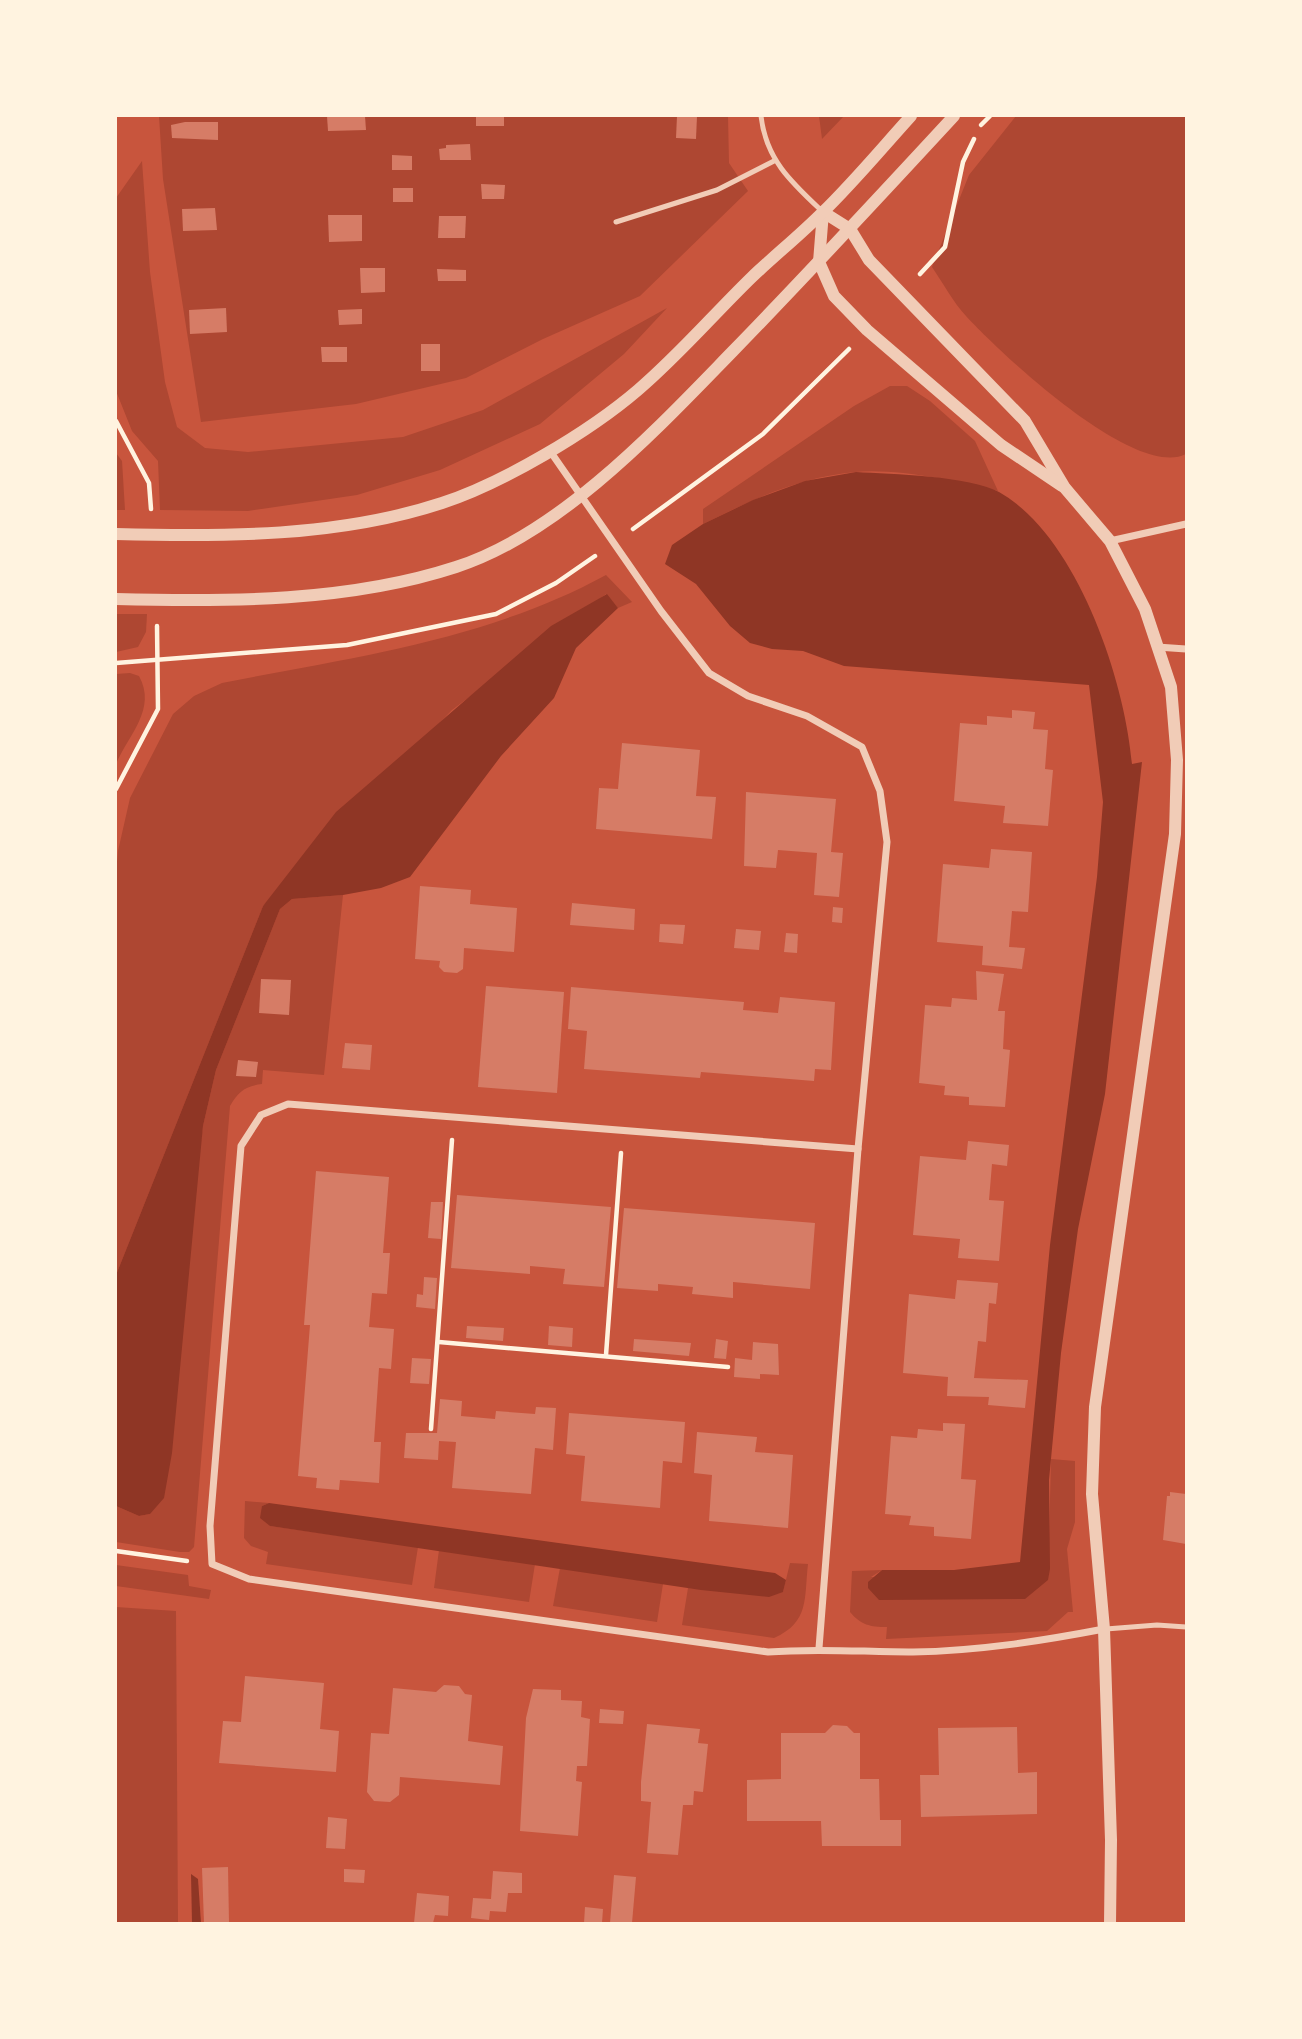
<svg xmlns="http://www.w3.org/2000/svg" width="1302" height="2039" viewBox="0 0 1302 2039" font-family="'Fira Sans Condensed',sans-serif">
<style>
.green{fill:#ae4732}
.water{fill:#8f3625}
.building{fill:#d67c66}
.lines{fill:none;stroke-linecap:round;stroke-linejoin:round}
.path{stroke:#fff3e0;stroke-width:4.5}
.service{stroke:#f1ccb7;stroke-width:5}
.minor{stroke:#f1ccb7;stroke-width:7}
.tertiary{stroke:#f1ccb7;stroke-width:12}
</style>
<rect width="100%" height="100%" fill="#c8553d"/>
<g class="green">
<path d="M 159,116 L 728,116 L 729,163 L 748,191 L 640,296 L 543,339 L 466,378 L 356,404 L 201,422 L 163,179 Z"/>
<path d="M 819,116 L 844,116 L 822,139 Z"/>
<path d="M 1016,116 L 1186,116 L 1186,454 C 1135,480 1000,353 966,316 C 953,302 943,283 932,267 L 969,175 Z"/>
<path d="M 142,161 L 150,272 L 165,382 L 177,427 L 205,448 L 248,452 L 403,437 L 483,410 L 667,308 L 624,354 L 540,424 L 440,470 L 357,495 L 248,511 L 160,510 L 158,461 L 132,431 L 116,391 L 116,198 Z"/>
<path d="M 890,386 L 907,386 L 930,401 L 975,441 L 998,491 C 957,481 897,468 855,472 C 800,477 751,500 703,524 L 703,509 L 854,406 Z"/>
<path d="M 116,453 L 122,461 L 125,510 L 116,510 Z"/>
<path d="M 606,575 L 632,602 L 618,608 L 606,594 L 452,710 L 263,906 L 116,1275 L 116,873 L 118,851 L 130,798 L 173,714 L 194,696 L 222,683 C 354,657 487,640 606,575 Z"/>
<path d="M 116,614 L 147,614 L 146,632 L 138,647 L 116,652 Z"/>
<path d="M 130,673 L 139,676 C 157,709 129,734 116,764 L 116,674 Z"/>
<path d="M 343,895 L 324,1075 L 263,1070 L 262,1084 C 245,1086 238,1092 230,1106 L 194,1547 L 189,1552 L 180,1552 L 116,1542 L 116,1506 L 139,1516 L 150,1514 L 203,1126 L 216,1070 L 280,909 L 292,899 Z"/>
<path d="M 1051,1459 L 1075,1461 L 1075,1522 L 1067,1549 L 1073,1612 L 1068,1612 L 1047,1631 L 886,1639 L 887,1627 C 870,1627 861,1625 850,1612 L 852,1571 L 882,1570 L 871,1577 L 1048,1580 Z"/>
<path d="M 245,1501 L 269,1503 L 262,1506 L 270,1526 L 418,1547 L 412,1585 L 266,1564 L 268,1552 L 251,1546 L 244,1538 Z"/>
<path d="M 439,1550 L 535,1564 L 529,1602 L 434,1588 Z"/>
<path d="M 790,1563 L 808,1564 C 804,1598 810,1622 774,1638 L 682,1625 L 688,1588 L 783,1592 Z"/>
<path d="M 116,1565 L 188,1575 L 189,1586 L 211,1590 L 209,1599 L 116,1586 Z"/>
<path d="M 560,1568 L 663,1584 L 657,1622 L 553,1606 Z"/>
<path d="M 116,1607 L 176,1611 L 178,1923 L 116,1923 Z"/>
</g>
<g class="water">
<path d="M 856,472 C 891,474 970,476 999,492 C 1077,536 1125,680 1132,764 L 1142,762 L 1105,1094 L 1078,1229 L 1061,1353 L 1049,1480 L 1050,1569 L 1048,1580 L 1025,1599 L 879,1600 L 868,1588 L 868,1582 L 882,1570 L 954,1570 L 1020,1562 L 1050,1245 L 1097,877 L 1103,802 L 1089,685 L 844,666 L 803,651 L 772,649 L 750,643 L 730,626 L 696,584 L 665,564 L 672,545 L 703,524 L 753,500 L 805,481 Z"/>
<path d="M 607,594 L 618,608 L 576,648 L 554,698 L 501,756 L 410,877 L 381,888 L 343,895 L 292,899 L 280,909 L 216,1070 L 203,1126 L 172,1453 L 164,1498 L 150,1514 L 139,1516 L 116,1506 L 116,1275 L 263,906 L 336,812 L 551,626 Z"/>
<path d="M 269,1503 L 775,1573 L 786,1580 L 783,1592 L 769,1597 L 701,1590 L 270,1526 L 260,1518 L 262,1506 Z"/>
<path d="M 191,1874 L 198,1879 L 201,1923 L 192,1923 Z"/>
</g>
<g class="building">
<path d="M 327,116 L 365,116 L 366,130 L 328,131 Z"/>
<rect x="476" y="116" width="28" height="10"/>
<path d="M 677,116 L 697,116 L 696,139 L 676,138 Z"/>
<path d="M 185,122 L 218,122 L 218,140 L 172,138 L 171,125 Z"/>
<path d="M 470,144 L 471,160 L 440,160 L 439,149 L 446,148 L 446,145 Z"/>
<path d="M 392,155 L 412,156 L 412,170 L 392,170 Z"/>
<path d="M 481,184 L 505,185 L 504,199 L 482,199 Z"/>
<rect x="393" y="188" width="20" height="14"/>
<path d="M 215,208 L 217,230 L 183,231 L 182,209 Z"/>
<path d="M 328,215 L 362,215 L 362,241 L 329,242 Z"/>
<path d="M 439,216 L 466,216 L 465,238 L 438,238 Z"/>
<path d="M 360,268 L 385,268 L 385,292 L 361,293 Z"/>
<path d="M 437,269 L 466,270 L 466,281 L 438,281 Z"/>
<path d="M 226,308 L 227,332 L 190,334 L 189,310 Z"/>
<path d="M 362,309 L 362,324 L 339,325 L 338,310 Z"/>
<rect x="421" y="344" width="19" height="27"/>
<path d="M 321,347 L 347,347 L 347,362 L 322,362 Z"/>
<path d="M 1012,710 L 1035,712 L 1033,729 L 1048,730 L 1045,769 L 1053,770 L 1048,826 L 1003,823 L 1005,806 L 954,801 L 960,723 L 987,725 L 987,716 L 1012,718 Z"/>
<path d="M 622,743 L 700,750 L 696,796 L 716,797 L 712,839 L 596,829 L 599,788 L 618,789 Z"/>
<path d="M 746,792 L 836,799 L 831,852 L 843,853 L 839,897 L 814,895 L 817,853 L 778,850 L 776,868 L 744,866 Z"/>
<path d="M 991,849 L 1032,852 L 1028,912 L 1012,911 L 1009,947 L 1025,948 L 1022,969 L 982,965 L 983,946 L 937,942 L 943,864 L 989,868 Z"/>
<path d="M 420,886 L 471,890 L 470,904 L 517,908 L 514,952 L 464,948 L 463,969 L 457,973 L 444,972 L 439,967 L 440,961 L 415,959 Z"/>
<path d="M 572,903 L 635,909 L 634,930 L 570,925 Z"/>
<path d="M 833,907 L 843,908 L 842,923 L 832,922 Z"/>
<path d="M 660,924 L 685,925 L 683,944 L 659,942 Z"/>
<path d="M 736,929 L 761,931 L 759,950 L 734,948 Z"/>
<path d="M 786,933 L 798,934 L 797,953 L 784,952 Z"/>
<path d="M 976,971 L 1004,974 L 998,1011 L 1005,1011 L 1003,1049 L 1010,1050 L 1005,1107 L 969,1105 L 969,1097 L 944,1095 L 945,1086 L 919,1083 L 925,1005 L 951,1007 L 952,998 L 977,1000 Z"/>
<path d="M 261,979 L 291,980 L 289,1015 L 259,1013 Z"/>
<path d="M 486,986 L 564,992 L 557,1093 L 478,1087 Z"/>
<path d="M 571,987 L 744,1002 L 743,1010 L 778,1013 L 780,997 L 835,1002 L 831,1070 L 815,1069 L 814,1081 L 701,1072 L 700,1078 L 584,1069 L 587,1031 L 568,1029 Z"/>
<path d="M 345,1043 L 372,1045 L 370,1070 L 342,1068 Z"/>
<path d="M 238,1060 L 258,1062 L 256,1077 L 236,1076 Z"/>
<path d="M 968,1141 L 1009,1145 L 1007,1166 L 992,1164 L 989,1200 L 1004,1201 L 999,1261 L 958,1258 L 960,1239 L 913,1235 L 920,1156 L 966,1160 Z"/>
<path d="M 316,1171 L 389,1177 L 383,1253 L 390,1253 L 387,1294 L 372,1293 L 369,1327 L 394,1329 L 391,1369 L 379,1368 L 374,1442 L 381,1442 L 379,1483 L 340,1480 L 339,1490 L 316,1488 L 317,1478 L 298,1476 L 310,1325 L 304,1325 Z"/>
<path d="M 457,1195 L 611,1207 L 604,1287 L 563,1284 L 565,1269 L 530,1266 L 530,1274 L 451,1268 Z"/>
<path d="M 431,1202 L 443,1202 L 441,1239 L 428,1238 Z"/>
<path d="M 624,1208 L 815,1223 L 810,1289 L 733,1282 L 733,1298 L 692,1294 L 693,1287 L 658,1284 L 658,1291 L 617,1288 Z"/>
<path d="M 424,1277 L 437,1278 L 435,1309 L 416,1307 L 417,1294 L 423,1295 Z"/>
<path d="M 957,1280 L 998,1283 L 996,1304 L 989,1303 L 986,1342 L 978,1341 L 974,1378 L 1028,1380 L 1025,1408 L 988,1405 L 989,1397 L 947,1396 L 948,1377 L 903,1373 L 909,1294 L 955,1299 Z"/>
<path d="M 467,1326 L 504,1328 L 503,1341 L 466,1338 Z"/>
<path d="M 549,1326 L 573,1328 L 572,1347 L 548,1345 Z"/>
<path d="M 634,1339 L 691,1343 L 689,1356 L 633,1351 Z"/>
<path d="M 716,1339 L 728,1341 L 726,1359 L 714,1358 Z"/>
<path d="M 753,1342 L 778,1344 L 779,1375 L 760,1374 L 760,1379 L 734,1377 L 735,1358 L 752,1360 Z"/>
<path d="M 412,1358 L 431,1359 L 429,1384 L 410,1383 Z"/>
<path d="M 440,1399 L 462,1401 L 461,1416 L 495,1419 L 496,1411 L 535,1414 L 536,1407 L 556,1408 L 553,1450 L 535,1448 L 531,1494 L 452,1488 L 456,1442 L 439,1441 L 438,1460 L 404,1458 L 406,1433 L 437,1433 Z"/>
<path d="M 569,1413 L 685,1422 L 682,1463 L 663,1461 L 660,1508 L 581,1501 L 585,1456 L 566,1454 Z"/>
<path d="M 943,1423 L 965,1424 L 961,1479 L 976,1480 L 971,1539 L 934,1536 L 934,1527 L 909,1525 L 911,1516 L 885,1514 L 891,1436 L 917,1438 L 918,1429 L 943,1431 Z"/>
<path d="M 697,1432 L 757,1437 L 755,1452 L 793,1455 L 788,1528 L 709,1521 L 712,1475 L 694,1473 Z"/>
<path d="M 1170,1492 L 1186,1494 L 1186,1544 L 1163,1540 L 1167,1496 L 1170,1496 Z"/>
<path d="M 245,1676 L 324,1683 L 320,1729 L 339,1731 L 336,1772 L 219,1763 L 223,1721 L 241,1722 Z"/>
<path d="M 444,1685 L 459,1686 L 465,1694 L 472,1695 L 468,1741 L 503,1746 L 500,1785 L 400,1777 L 399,1795 L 390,1802 L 374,1801 L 367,1792 L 371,1733 L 389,1734 L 393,1688 L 436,1692 Z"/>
<path d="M 533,1689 L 561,1690 L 561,1700 L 582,1701 L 581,1717 L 590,1719 L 587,1766 L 577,1766 L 576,1781 L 582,1782 L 578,1836 L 520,1831 L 526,1718 Z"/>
<path d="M 600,1709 L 624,1711 L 623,1724 L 599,1723 Z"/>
<path d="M 647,1724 L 700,1729 L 698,1743 L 708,1744 L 703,1792 L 694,1791 L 693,1805 L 683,1805 L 678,1855 L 647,1853 L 651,1802 L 641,1801 L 641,1782 Z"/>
<path d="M 833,1725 L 847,1726 L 854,1733 L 860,1733 L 860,1779 L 879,1779 L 880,1820 L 901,1820 L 901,1846 L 822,1846 L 821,1821 L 747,1821 L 747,1780 L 781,1779 L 781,1733 L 825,1733 Z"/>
<path d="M 1017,1727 L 1018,1773 L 1037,1772 L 1037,1814 L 921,1817 L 920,1775 L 939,1775 L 938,1728 Z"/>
<path d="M 328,1817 L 347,1819 L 345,1849 L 326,1848 Z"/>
<path d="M 228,1867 L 229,1923 L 204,1923 L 202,1868 Z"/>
<path d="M 344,1869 L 365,1870 L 364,1883 L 344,1882 Z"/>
<path d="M 493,1871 L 522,1873 L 522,1893 L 508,1893 L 506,1912 L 490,1911 L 489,1920 L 471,1918 L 473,1898 L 491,1899 Z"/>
<path d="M 614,1875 L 636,1877 L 632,1923 L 610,1923 Z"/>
<path d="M 417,1893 L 449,1896 L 448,1916 L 435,1915 L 433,1923 L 414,1923 Z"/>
<path d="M 585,1907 L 603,1909 L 602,1923 L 584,1923 Z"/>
</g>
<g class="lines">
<g class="path">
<path d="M 981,125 L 990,116"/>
<path d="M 920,274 L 945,247 L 963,162 L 974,139"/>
<path d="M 116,421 L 149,483 L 151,509"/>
<path d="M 633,529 L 763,434 L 849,349"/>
<path d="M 116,663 L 347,645 L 496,614 L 556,583 L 595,556"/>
<path d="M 116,789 L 158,709 L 157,626"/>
<path d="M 439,1342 L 728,1367"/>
<path d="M 606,1355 L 621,1153"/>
<path d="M 431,1429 L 452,1140"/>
<path d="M 116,1551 L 187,1561"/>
</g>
<g class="service">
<path d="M 761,116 C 766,160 792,183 823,212"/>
<path d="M 616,222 L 717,190 L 774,161"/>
<path d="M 1106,1629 L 1157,1625 L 1186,1627"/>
</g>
<g class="minor">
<path d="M 550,451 L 661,611 L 709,673 L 748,696 L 807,716 L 862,747 L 880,791 L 887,842 L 858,1149 L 819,1648"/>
<path d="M 1110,541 L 1186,524"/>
<path d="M 1157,647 L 1186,649"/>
<path d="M 858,1149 L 288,1104 L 261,1115 L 241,1146 L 210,1526 L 212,1564 L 249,1579 L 768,1652 C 817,1648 864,1652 913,1652 C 978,1651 1041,1641 1104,1629"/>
</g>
<g class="tertiary">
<path d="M 823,212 L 850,229 L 869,260 L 1025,421 L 1065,488 L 1110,541 L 1145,609 L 1171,687 L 1177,760 L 1175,834 L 1095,1407 L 1092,1494 L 1104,1629 L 1111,1840 L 1110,1924"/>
<path d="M 823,212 L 819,262 L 834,296 L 867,330 L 1001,445 L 1062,486"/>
<path d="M 116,534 C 223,537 339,537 442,503 C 503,483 589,432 638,390 C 679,355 713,315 751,278 C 774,256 799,236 822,213 C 853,183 882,148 911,116"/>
<path d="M 116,599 C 228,602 349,602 456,567 C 561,533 658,428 733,351 C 808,274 881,195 954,116"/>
</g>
</g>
<rect width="1302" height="2039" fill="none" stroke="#fff3e0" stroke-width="234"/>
</svg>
